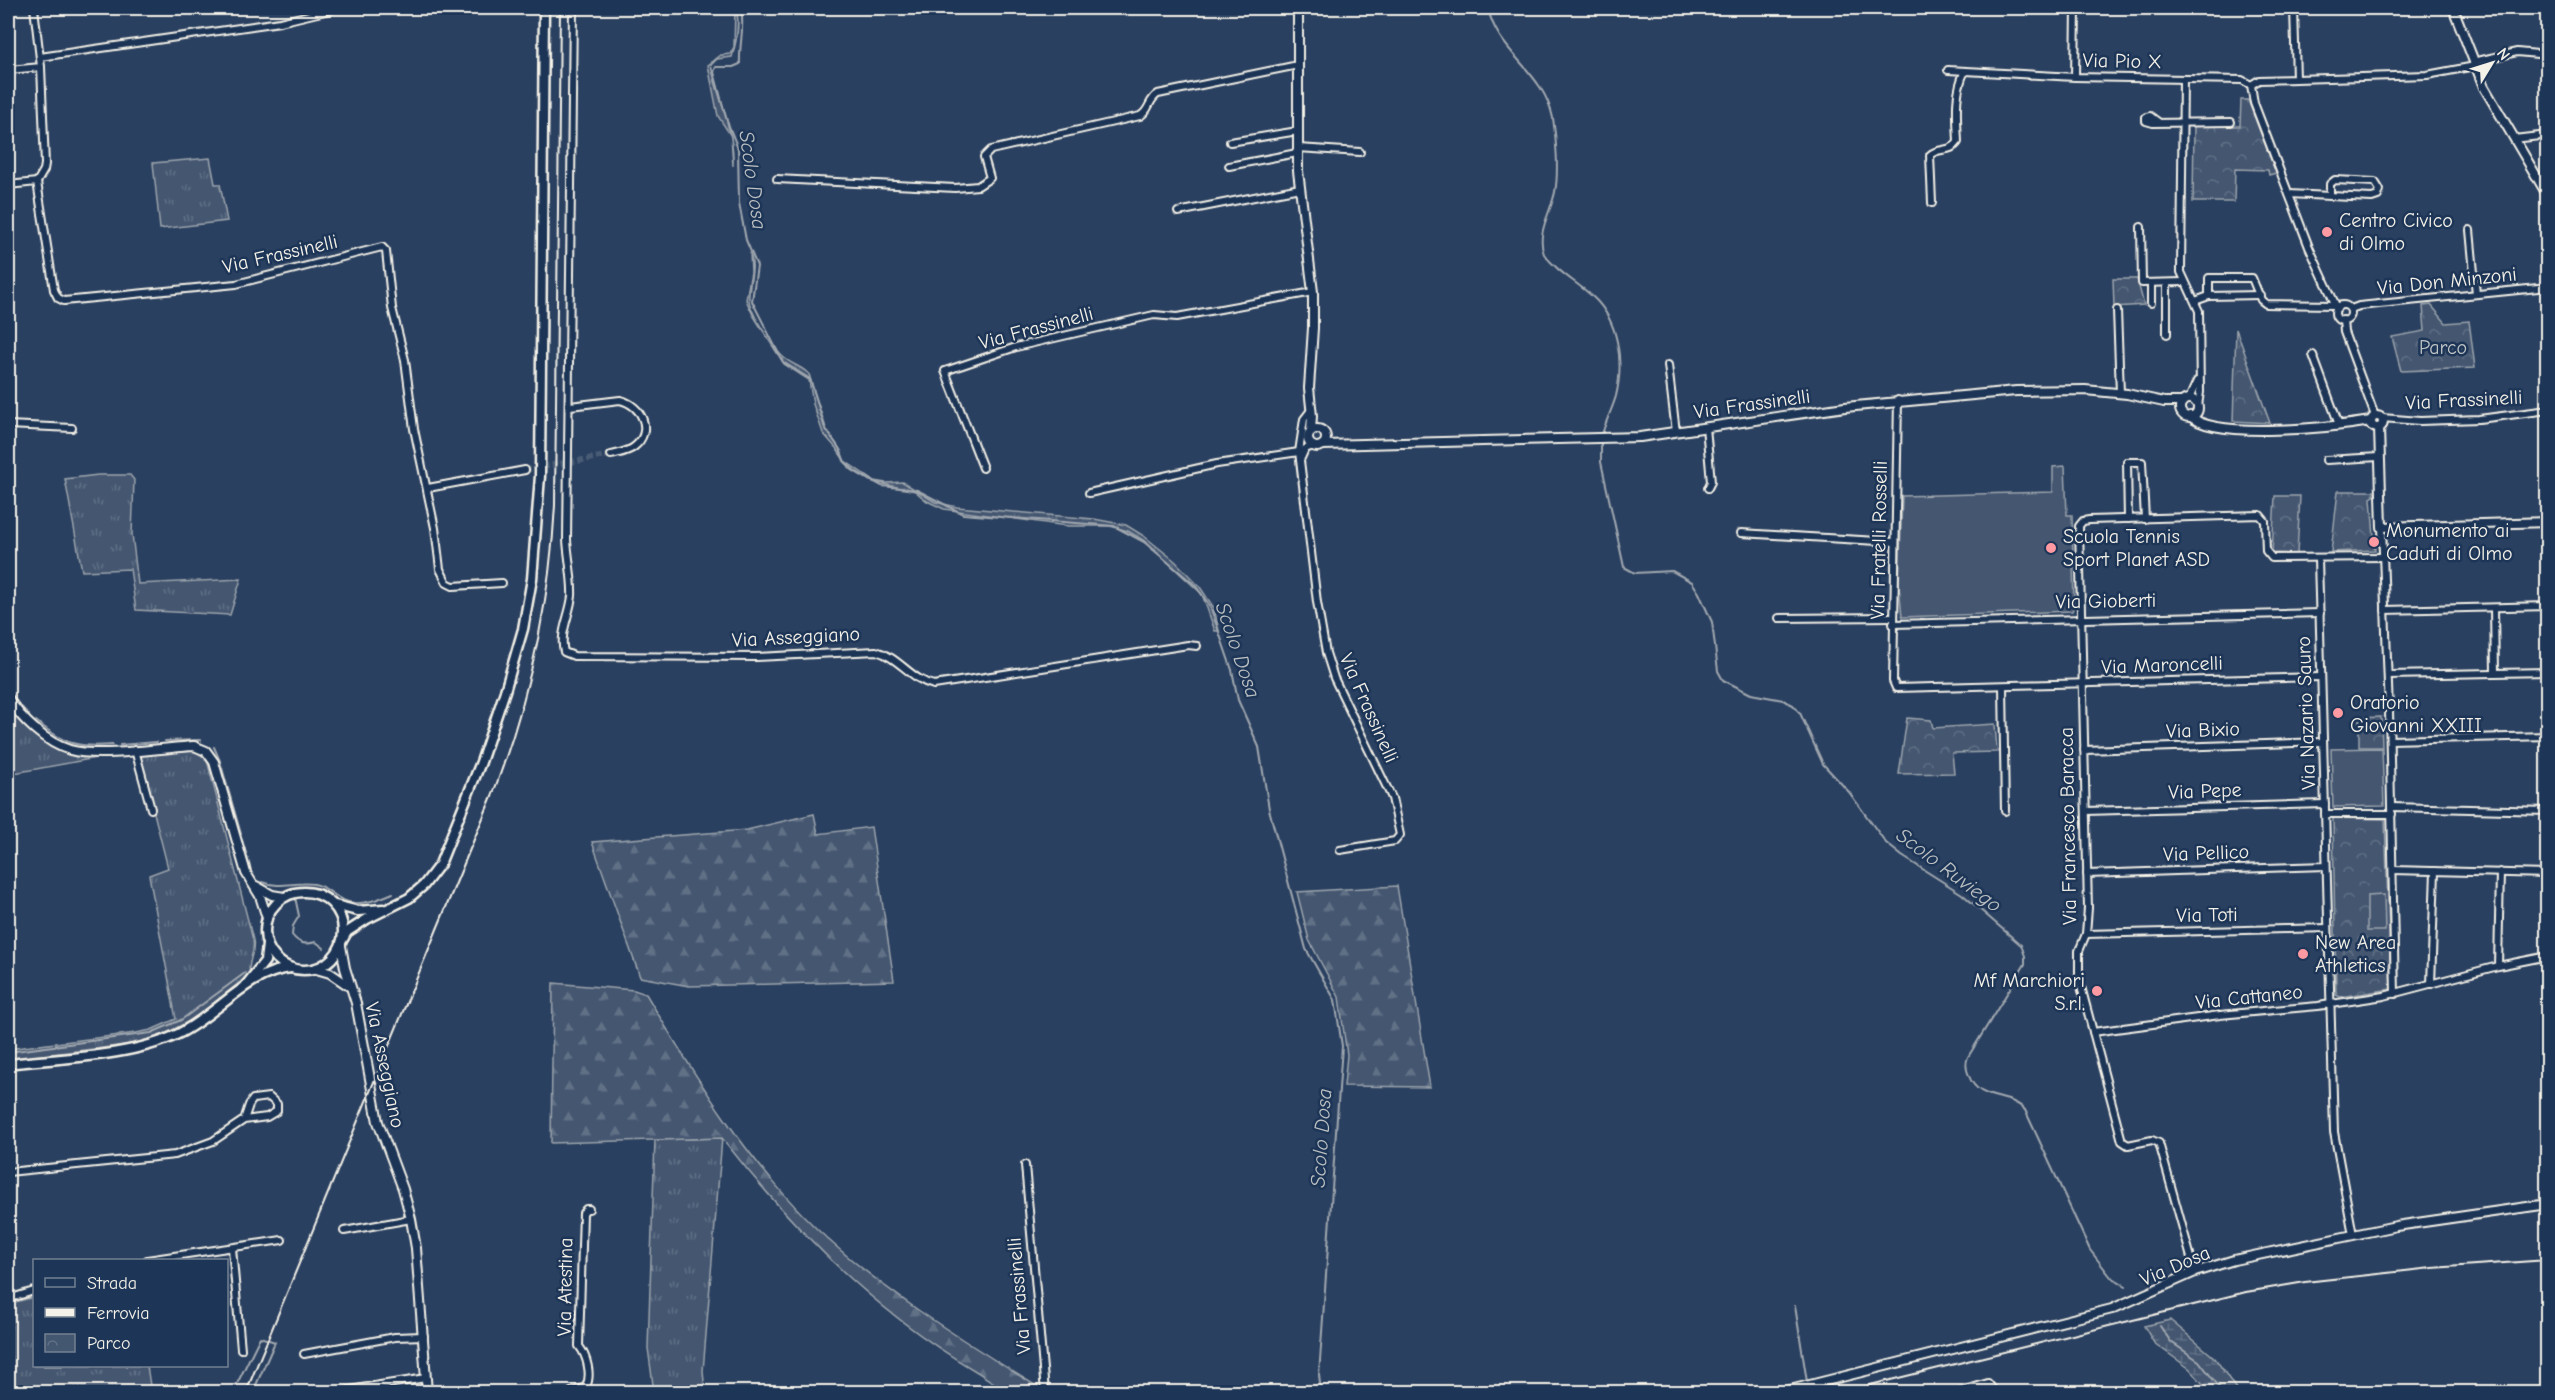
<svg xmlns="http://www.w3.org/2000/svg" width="2555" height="1400" viewBox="0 0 2555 1400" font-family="'Comic Neue',sans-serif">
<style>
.grass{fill:url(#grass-tufts);stroke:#9ca4ac;stroke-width:1.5}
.forest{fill:url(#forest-firs);stroke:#9ca4ac;stroke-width:1.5}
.wetland{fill:url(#wetland-marsh);stroke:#9ca4ac;stroke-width:1.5}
.park{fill:url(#park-crowns);stroke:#9ca4ac;stroke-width:1.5}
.pitch{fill:#445771;stroke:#9ca4ac;stroke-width:1.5}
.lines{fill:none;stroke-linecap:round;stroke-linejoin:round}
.stream{stroke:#a1a8b0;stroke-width:2}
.minor-tunnel{stroke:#485b74;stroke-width:6;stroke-dasharray:6 3;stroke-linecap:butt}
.minor-casing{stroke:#f4f1e8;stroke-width:10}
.tertiary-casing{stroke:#f4f1e8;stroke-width:12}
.secondary-casing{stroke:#f4f1e8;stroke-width:13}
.minor{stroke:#1d3557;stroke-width:6}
.tertiary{stroke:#1d3557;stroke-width:8}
.secondary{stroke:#1d3557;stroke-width:8}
.rail{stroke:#f4f1e8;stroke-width:2}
.poi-dot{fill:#ff9aa2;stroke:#1d3557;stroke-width:2}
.labels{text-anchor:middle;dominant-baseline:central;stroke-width:5;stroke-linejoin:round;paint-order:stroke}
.street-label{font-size:20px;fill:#f4f1e8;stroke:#1d3557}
.poi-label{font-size:20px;fill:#f4f1e8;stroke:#1d3557;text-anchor:start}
.park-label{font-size:20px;fill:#bfc3c4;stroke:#1d3557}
.water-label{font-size:21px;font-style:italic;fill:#bdc1c2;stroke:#1d3557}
</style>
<defs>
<pattern id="grass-tufts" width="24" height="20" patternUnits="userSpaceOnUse" patternTransform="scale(1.5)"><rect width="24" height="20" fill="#445771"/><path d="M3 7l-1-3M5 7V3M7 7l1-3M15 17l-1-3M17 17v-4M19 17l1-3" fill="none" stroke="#607085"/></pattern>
<pattern id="forest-firs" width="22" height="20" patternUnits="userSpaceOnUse" patternTransform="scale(1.5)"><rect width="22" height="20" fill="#445771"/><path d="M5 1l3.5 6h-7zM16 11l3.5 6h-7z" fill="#607085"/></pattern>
<pattern id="wetland-marsh" width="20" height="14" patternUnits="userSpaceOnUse" patternTransform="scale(1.5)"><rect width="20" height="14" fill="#445771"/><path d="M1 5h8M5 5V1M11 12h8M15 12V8" fill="none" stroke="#607085"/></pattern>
<pattern id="park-crowns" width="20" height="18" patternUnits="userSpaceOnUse" patternTransform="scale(1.5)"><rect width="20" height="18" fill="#445771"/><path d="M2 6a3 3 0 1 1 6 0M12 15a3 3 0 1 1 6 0" fill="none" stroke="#607085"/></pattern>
</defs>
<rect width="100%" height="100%" fill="#2a4060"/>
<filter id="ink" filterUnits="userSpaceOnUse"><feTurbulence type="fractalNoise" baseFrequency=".0167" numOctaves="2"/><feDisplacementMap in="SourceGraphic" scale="12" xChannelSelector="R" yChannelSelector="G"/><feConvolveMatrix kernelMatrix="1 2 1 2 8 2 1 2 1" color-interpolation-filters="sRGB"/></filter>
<g filter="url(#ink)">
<g class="grass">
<path d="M 735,8 C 741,19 736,43 732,57 L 717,59 L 711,65 C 718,99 735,131 733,166 L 731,136 L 718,116 L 708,65 L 721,55 L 730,54 L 734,47 Z"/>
<path d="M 210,158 L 215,184 L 220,184 L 227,221 L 160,229 L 153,163 Z"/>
<path d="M 750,253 C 756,269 748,284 749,300 C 750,312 773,348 782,356 C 790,364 801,366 809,374 L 824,427 L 838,446 L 845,461 L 874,481 L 886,483 L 903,482 L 935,502 L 957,507 L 1094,519 L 1126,525 L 1144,536 L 1175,561 L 1200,587 L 1214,608 L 1219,631 L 1215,631 L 1202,594 L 1145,541 L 1128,531 L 1110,526 L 1067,526 L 944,509 L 927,501 L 915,491 L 870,481 L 850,469 L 836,448 L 823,433 L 813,404 L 809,380 L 784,364 L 753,315 L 746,300 L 751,272 Z"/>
<path d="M 98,475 L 130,475 L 134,480 L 132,534 L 138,584 L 241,579 L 230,615 L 136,610 L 130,569 L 82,571 L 65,479 Z"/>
<path d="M 8,694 L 26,717 L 60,744 L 107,756 L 14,773 L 16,777 L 8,779 Z"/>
<path d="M 195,751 L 205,758 L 208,764 L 253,940 C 256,954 246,962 250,974 L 195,1018 L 159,1037 L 135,1044 L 8,1059 L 8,1049 L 136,1033 L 151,1030 L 176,1019 L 149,875 L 168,868 L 139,754 Z"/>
<path d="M 722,1138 L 703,1371 L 705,1392 L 654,1392 L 648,1348 L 655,1140 Z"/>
<path d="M 34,1297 L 34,1366 L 147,1366 L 151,1392 L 8,1392 L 8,1304 Z"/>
</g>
<g class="forest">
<path d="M 814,814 L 818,834 L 871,827 L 894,981 L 689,986 L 640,977 L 592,842 L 747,830 Z"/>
<path d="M 1397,886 L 1430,1087 L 1344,1086 L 1347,1055 L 1339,997 L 1309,940 L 1297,892 Z"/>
<path d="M 553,983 L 634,990 L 646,994 C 696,1078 748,1163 819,1231 C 886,1294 964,1341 1041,1389 L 1041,1392 C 1033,1393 1022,1394 1014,1392 C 1001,1390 986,1377 974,1370 C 875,1312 792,1228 722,1138 L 551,1143 Z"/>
</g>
<path class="wetland" d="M 2170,1320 L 2215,1358 L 2238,1392 L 2210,1392 L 2190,1369 L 2154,1343 L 2144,1326 Z"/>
<g class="park">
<path d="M 2241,100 L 2248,100 L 2276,173 L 2269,175 L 2268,170 L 2235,169 L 2234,202 L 2193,202 L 2194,126 L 2240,126 Z"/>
<path d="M 2113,279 L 2137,279 L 2144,305 L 2114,307 Z"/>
<path d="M 2431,305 L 2446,323 L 2469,321 L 2475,368 L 2401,371 L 2392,337 L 2425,331 L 2423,306 Z"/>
<path d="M 2236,329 L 2270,423 L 2233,421 Z"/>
<path d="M 2338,491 L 2374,491 L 2374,496 L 2371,498 L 2375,550 L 2331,552 Z"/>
<path d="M 2275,496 L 2300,496 L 2297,554 L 2272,553 Z"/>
<path d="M 2381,717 L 2382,747 L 2359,747 L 2359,718 Z"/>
<path d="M 1907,718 L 1931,720 L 1933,728 L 1995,724 L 1997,752 L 1952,753 L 1954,773 L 1899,774 Z"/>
<path d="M 2333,818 L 2385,819 L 2391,989 L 2340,997 L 2336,995 Z"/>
</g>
<g class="pitch">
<path d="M 2065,466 L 2067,515 L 2072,515 L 2074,606 L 2072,611 L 1902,617 L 1899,586 L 1902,496 L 2053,492 L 2053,467 Z"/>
<path d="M 2382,748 L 2384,806 L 2333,807 L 2331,749 Z"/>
<path d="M 2384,895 L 2385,931 L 2367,931 L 2367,896 Z"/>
</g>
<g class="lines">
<g class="stream">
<path d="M 741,8 C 745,26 739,45 740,64 L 733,67 L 716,67 L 714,72 L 727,121 L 738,149 L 739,203 L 746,240 L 757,266 L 752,301 L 783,362 L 810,379 L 826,429 L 841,451 L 844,461 L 856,472 L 882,486 L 917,490 L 963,514 L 1114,526 L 1144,542 L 1195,585 L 1210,606 L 1232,670 L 1238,700 L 1259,747 L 1269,809 L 1306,949 L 1335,1000 L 1342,1046 L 1319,1375 L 1321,1392"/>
<path d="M 1488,8 C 1497,53 1543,70 1553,118 C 1556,137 1559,172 1555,192 C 1551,212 1536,233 1544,254 C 1557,272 1577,282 1593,297 C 1619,321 1624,362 1616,396 C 1612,410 1605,422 1602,435"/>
<path d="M 1601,441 L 1601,462 L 1624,567 L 1635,573 L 1672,571 L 1692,582 L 1699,593 L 1712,622 L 1718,671 L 1723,680 L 1751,694 L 1783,700 L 1793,705 L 1800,713 L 1823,764 L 1849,792 L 1886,843 L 1902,856 L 1962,894 L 2021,945 L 2025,956 L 2025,964 L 1968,1057 C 1965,1063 1966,1069 1969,1076 C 1979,1103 2009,1092 2025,1110 L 2090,1250 L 2110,1276 L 2126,1286"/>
<path d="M 8,686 L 12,697 L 29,715"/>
<path d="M 8,708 L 21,721"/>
<path d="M 36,721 C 64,744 76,748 113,745"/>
<path d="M 165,741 L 201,740"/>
<path d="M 120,745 L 157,742"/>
<path d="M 214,747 L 220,761 L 241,834"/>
<path d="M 166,752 L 190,751"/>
<path d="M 242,840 L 251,870"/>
<path d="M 262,882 C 280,889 296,881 314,884 C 326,886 332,895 343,900 C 358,908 379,899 393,893"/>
<path d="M 295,897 L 299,916 L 293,926 L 292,935 C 299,944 305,945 316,942 L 324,948"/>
<path d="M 8,1052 L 151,1033 L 181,1020 L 245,973"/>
<path d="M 1795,1306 L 1807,1382"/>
<path d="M 2160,1326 L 2171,1342 L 2199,1361 L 2223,1392"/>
<path d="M 1876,1365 L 1963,1342"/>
<path d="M 233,1392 L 260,1337 L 275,1342 L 253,1392"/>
</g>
<path class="minor-tunnel" d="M 525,470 L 611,455"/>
<defs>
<g id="minor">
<path d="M 573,8 L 567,540 C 568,557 573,581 572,596 C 570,615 559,633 564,652 L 574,656 L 757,657 L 876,651 C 899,657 911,680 934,685 L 1188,645 L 1197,646"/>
<path d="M 40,57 L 280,22 L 334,9"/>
<path d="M 2473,62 L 2517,52 L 2548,55"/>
<path d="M 8,68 L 9,70 L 41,67 L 34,8"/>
<path d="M 1948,70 L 2075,77 L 2242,80 L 2251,85"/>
<path d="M 2075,77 L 2076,8"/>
<path d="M 2183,79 L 2181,272 L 2199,311 L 2200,392 L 2198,406"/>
<path d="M 2296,79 L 2427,75 L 2475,66"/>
<path d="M 2251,85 L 2254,103 L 2309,247 L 2337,308"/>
<path d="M 2251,85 L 2259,80 L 2296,79 L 2294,8"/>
<path d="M 2158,122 L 2150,116 L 2146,117 L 2146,121 L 2153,123 L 2231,122"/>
<path d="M 2514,139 L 2548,135"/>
<path d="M 1230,142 L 1298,131"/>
<path d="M 1298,148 L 1360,152"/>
<path d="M 1229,166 L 1297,153"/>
<path d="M 777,179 L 955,188 L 978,186 L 990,178 L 984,157 L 991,150 L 1140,116 C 1150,111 1148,100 1158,94 L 1298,65"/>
<path d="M 37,182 L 44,170 L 45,164 L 41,67"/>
<path d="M 8,185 L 37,182 L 54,290 L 58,298 L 64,301 L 236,284 L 382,247 L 386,251 L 392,308 L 405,360 L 414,429 L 435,528 L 440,569 L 447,583 L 453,586 L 502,583"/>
<path d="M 2289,194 L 2372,198 L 2378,196 L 2380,190 L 2375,182 L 2335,180 L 2330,184 L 2330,196"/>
<path d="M 1932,203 L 1930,155 C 1938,147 1951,153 1958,142 C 1957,118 1954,92 1965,71"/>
<path d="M 1178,212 L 1300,188"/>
<path d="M 2141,227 L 2142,283 L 2184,282"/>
<path d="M 2470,230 L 2476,294"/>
<path d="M 2151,284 L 2151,303"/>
<path d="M 2209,296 L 2260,295"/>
<path d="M 2195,301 L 2209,296 L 2209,278 L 2252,278 L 2261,300 L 2266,304 L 2335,305"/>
<circle cx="2343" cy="313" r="8"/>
<path d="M 2351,309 L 2359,306 L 2548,287"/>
<path d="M 2117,310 L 2120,393"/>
<path d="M 2343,320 L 2344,332 L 2375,416"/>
<path d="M 2167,334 L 2167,284"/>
<path d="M 2313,355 L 2339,425"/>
<path d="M 1668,365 L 1676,432"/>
<path d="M 2189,399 L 2197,381"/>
<path d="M 1898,400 L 1893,681 L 1896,688 L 2321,677"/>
<path d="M 570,406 L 620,400 C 642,405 654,431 634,447 C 628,452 619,453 611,455"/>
<path d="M 1311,410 L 1304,419 L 1299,452 L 1317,602 L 1326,653 L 1334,678 L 1392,798 L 1400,835 L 1395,841 L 1340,850"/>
<path d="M 2382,418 L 2420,421 L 2479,419 L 2548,410"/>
<path d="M 8,425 L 72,428"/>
<path d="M 1706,427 L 1711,482 L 1708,488"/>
<path d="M 1301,458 L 1305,449 L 1314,446"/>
<path d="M 2326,460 L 2379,457"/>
<path d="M 983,468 L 945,371 L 1016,347 L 1154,315 L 1177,317 L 1313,292"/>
<path d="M 428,488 L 525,470"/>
<path d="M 1089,493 L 1217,464 L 1299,452"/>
<path d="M 2128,519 L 2127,462 L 2142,462 L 2145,519"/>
<path d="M 2382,527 L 2389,711 L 2395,994"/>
<path d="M 1741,533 L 1895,542"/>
<path d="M 2318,559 L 2334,1132 L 2353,1235"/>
<path d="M 2494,608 L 2495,673"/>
<path d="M 2385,610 L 2548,606"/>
<path d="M 1779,618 L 1893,617"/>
<path d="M 1893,624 L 2320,613"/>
<path d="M 2388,675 L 2548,672"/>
<path d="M 2003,686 L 2005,811"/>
<path d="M 2390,740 L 2548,736"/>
<path d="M 135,750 L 151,809"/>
<path d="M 2084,750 L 2323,742"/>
<path d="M 2391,807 L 2548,811"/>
<path d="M 2086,811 L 2325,804"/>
<path d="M 2325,814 L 2392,814"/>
<path d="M 2393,870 L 2548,874"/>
<path d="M 2087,874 L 2326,866"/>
<path d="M 2086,934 L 2328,928"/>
<path d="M 2498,966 L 2500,872"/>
<path d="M 2431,984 L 2435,871"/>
<path d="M 2093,1032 L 2220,1015 L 2318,1006 L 2384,996 L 2498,966 L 2548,956"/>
<path d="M 1025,1165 L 1045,1392"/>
<path d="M 8,1172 L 175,1155 L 213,1141 L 244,1120 L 267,1117 L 277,1111 L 277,1104 L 269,1097 L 253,1099 L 249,1105 L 244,1120"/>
<path d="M 344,1231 L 411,1219"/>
<path d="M 232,1248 L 241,1349"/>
<path d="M 147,1260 L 282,1240"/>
<path d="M 2195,1272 L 2159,1143 L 2152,1140 L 2128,1145 L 2122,1141 L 2079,979 L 2079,951 L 2086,934 L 2088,908 L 2079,526 L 2083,521 L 2089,520 L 2260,515 L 2265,521 L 2266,551 L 2272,558 L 2383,557"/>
<path d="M 8,1299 L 34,1291"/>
<path d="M 304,1354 L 395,1337 L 424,1336"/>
<path d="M 380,1385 L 426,1378"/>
<path d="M 337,1392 L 380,1385 L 377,1392"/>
<path d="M 571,1392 L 586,1387 C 592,1375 587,1356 579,1346 L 583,1213 L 586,1209 L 589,1209"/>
<path d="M 1959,1392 L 1988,1383 L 1995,1392"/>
</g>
<g id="tertiary">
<path d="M 1298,8 L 1298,171 L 1313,292 L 1313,328 L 1309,388 L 1312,416 L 1311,431"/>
<path d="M 2453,8 L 2484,87 L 2548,196"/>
<circle cx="2189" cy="408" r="9"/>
<circle cx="2377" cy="422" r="6"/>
<path d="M 2190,416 C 2214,440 2336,427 2371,421"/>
<path d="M 2379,428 L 2382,527 L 2548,522"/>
<circle cx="1317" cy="438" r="9"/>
<path d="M 1323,445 L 1640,437 L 1845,407 L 2016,391 L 2085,390 L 2127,394 L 2164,402 L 2182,402"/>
<path d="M 8,698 C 21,719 46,743 70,750 C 99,758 163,748 194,746 L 206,751 L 214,762 L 246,873 L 260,896 L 267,918"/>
<path d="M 256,886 L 272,895 L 284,897"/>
<path d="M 341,946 L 345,968 L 356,1003 L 378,1122 L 403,1189 L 411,1219 L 416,1248 L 427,1392"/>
<path d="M 316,969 L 330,973 L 349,986"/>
<path d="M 1782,1392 L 2112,1309 L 2195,1272 L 2234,1260 L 2396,1226 L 2548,1204"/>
</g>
<g id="secondary">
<circle cx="304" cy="931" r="39"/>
<path d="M 334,905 L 358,911 L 383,909"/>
<path d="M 343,939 L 347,932 L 367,919 L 409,898 L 424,885 L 440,864 L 481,762 L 505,691 L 523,629 L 532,579 L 540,476 L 544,8"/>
<path d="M 246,985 L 265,961 L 267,945"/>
<path d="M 8,1064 C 58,1058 133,1057 178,1034 C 216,1016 247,972 291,968"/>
</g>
</defs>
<use href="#minor" class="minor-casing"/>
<use href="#tertiary" class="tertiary-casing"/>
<use href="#secondary" class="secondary-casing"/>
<use href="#minor" class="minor"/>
<use href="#tertiary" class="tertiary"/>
<use href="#secondary" class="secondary"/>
<g class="rail">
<path d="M 246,1392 L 494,791 C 529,698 550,604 555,505 L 560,8"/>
<path d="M 1842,1392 L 2246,1292 L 2305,1282 L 2432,1268 L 2548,1260"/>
</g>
</g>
</g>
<g class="poi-dot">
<circle cx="2327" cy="232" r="6"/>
<circle cx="2374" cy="542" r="6"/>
<circle cx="2051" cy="548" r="6"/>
<circle cx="2338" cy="713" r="6"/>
<circle cx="2303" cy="954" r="6"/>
<circle cx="2097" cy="991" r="6"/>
</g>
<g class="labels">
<g class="street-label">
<text transform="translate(2122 61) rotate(1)">Via Pio X</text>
<text transform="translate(280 254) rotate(-13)">Via Frassinelli</text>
<text transform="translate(2447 281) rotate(-6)">Via Don Minzoni</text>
<text transform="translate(1036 328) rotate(-15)">Via Frassinelli</text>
<text transform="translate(2464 400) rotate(-3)">Via Frassinelli</text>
<text transform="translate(1752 404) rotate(-8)">Via Frassinelli</text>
<text transform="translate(1879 540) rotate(-89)">Via Fratelli Rosselli</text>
<text transform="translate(2106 601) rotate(-1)">Via Gioberti</text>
<text transform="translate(796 637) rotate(-3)">Via Asseggiano</text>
<text transform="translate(2162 665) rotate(-2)">Via Maroncelli</text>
<text transform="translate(1369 708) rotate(66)">Via Frassinelli</text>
<text transform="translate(2306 713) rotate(-92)">Via Nazario Sauro</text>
<text transform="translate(2203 730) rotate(-2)">Via Bixio</text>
<text transform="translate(2205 791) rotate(-2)">Via Pepe</text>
<text transform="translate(2068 826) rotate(-91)">Via Francesco Baracca</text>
<text transform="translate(2206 853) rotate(-2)">Via Pellico</text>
<text transform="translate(2207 915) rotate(-1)">Via Toti</text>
<text transform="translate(2249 997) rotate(-6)">Via Cattaneo</text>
<text transform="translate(385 1065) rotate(78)">Via Asseggiano</text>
<text transform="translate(2175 1266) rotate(-23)">Via Dosa</text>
<text transform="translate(565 1287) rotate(-89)">Via Atestina</text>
<text transform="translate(1019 1296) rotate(-95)">Via Frassinelli</text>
</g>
<g class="poi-label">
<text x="2339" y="220">Centro Civico<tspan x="2339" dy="23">di Olmo</tspan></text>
<text x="2386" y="530">Monumento ai<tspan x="2386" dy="23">Caduti di Olmo</tspan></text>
<text x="2063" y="536">Scuola Tennis<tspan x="2063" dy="23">Sport Planet ASD</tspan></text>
<text x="2350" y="702">Oratorio<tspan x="2350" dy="23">Giovanni XXIII</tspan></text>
<text x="2315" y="942">New Area<tspan x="2315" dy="23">Athletics</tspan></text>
<text x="2085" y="980" text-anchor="end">Mf Marchiori<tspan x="2085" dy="23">S.r.l.</tspan></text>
</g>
<g class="park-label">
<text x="2443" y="347">Parco</text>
</g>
<g class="water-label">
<text transform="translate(753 180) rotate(82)">Scolo Dosa</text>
<text transform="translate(1238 650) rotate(71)">Scolo Dosa</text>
<text transform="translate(1949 870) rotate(37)">Scolo Ruviego</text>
<text transform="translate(1321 1138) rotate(-86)">Scolo Dosa</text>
</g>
</g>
<rect width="2555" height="1400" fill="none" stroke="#1d3557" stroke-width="30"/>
<rect x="15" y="15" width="2525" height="1370" fill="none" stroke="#f4f1e8" stroke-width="2" filter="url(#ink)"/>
<rect x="33" y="1259" width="195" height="108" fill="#1d3557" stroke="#738091" stroke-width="1.5"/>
<rect x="45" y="1278" width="30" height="9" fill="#1d3557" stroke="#738091" stroke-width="1.5"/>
<text x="87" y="1289" font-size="18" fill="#f4f1e8">Strada</text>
<rect x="45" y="1308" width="30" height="9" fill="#f4f1e8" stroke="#738091" stroke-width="1.5"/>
<text x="87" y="1319" font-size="18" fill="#f4f1e8">Ferrovia</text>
<rect x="45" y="1334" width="30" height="18" fill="url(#park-crowns)" stroke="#738091" stroke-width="1.5"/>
<text x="87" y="1349" font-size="18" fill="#f4f1e8">Parco</text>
<g transform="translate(2492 63) rotate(52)" stroke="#1d3557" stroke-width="4.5" paint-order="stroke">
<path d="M0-4.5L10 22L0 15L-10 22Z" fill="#f4f1e8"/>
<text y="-9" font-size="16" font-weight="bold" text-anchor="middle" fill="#f4f1e8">N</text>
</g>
</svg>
